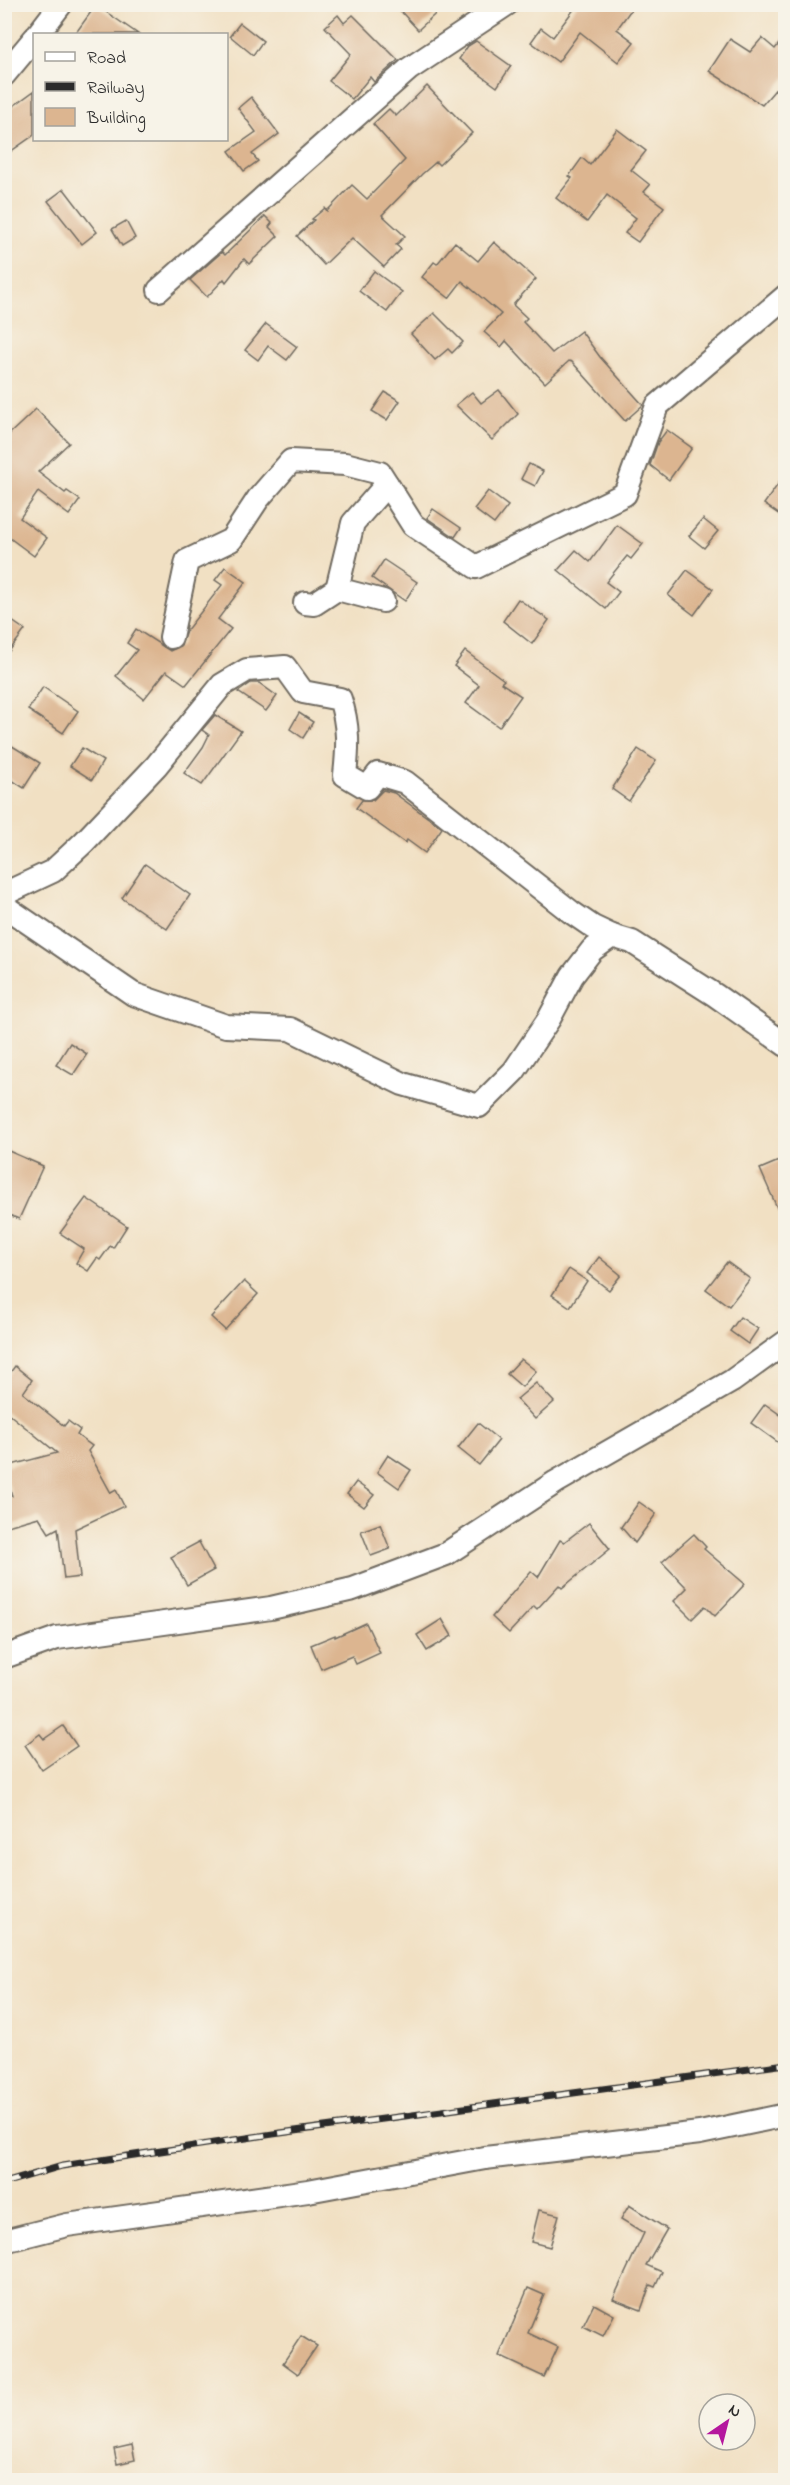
<svg xmlns="http://www.w3.org/2000/svg" width="790" height="2485" viewBox="0 0 790 2485" font-family="'Indie Flower',sans-serif">
<style>
.building{fill:#dcb590}
.lines{fill:none;stroke-linecap:round;stroke-linejoin:round}
.minor-casing{stroke:#706a60;stroke-width:26}
.minor{stroke:#fff;stroke-width:22}
.rail-casing{stroke:#2b2b2b;stroke-width:7}
.rail{stroke:#f7f3e8;stroke-width:4.5;stroke-dasharray:14;stroke-linecap:butt}
</style>
<rect width="100%" height="100%" fill="#f7f3e8"/>
<filter id="ink" filterUnits="userSpaceOnUse"><feTurbulence type="fractalNoise" baseFrequency=".0167" numOctaves="2"/><feDisplacementMap in="SourceGraphic" scale="12" xChannelSelector="R" yChannelSelector="G"/><feConvolveMatrix kernelMatrix="1 2 1 2 8 2 1 2 1" color-interpolation-filters="sRGB"/></filter>
<filter id="wash" filterUnits="userSpaceOnUse"><feTurbulence type="fractalNoise" baseFrequency=".008" numOctaves="4" result="noise"/><feDisplacementMap in="SourceGraphic" scale="24" xChannelSelector="R" yChannelSelector="G"/><feGaussianBlur stdDeviation="1.35" result="paint"/><feColorMatrix in="noise" values="0 0 0 0 0 0 0 0 0 0 0 0 0 0 0 0 0 1.4 0 .05"/><feComposite in="paint" operator="in"/></filter>
<g filter="url(#wash)">
<rect width="100%" height="100%" fill="#f1e0c3"/>
<g id="blocks">
<g class="building">
<path d="M 394,4 L 446,4 L 418,30 Z"/>
<path d="M 578,4 L 635,4 L 617,29 L 634,42 L 618,62 L 580,32 L 558,62 L 531,42 L 541,28 L 553,37 Z"/>
<path d="M 96,5 L 138,34 L 75,34 Z"/>
<path d="M 338,15 L 344,23 L 353,15 L 398,60 L 374,82 L 370,77 L 352,99 L 329,81 L 351,54 L 325,27 Z"/>
<path d="M 240,23 L 263,41 L 253,55 L 230,36 Z"/>
<path d="M 786,35 L 786,77 L 762,105 L 709,71 L 730,39 L 750,52 L 762,38 L 775,49 Z"/>
<path d="M 476,41 L 511,66 L 497,87 L 459,59 L 468,46 Z"/>
<path d="M 427,86 L 472,133 L 439,165 L 436,162 L 422,174 L 382,215 L 405,236 L 396,245 L 401,249 L 384,267 L 352,238 L 324,265 L 297,236 L 314,220 L 312,219 L 325,208 L 327,211 L 352,185 L 367,199 L 405,160 L 373,124 L 389,109 L 396,116 Z"/>
<path d="M 34,91 L 34,135 L 4,156 L 4,113 Z"/>
<path d="M 251,97 L 279,134 L 252,154 L 258,161 L 244,171 L 229,151 L 256,132 L 238,108 Z"/>
<path d="M 617,129 L 646,151 L 631,170 L 650,185 L 644,192 L 664,207 L 638,242 L 625,233 L 636,218 L 607,195 L 587,222 L 556,198 L 572,178 L 569,176 L 582,158 L 590,165 Z"/>
<path d="M 64,189 L 97,232 L 82,244 L 48,201 Z"/>
<path d="M 265,216 L 272,223 L 269,227 L 278,236 L 249,264 L 244,259 L 226,282 L 224,279 L 207,297 L 190,280 L 222,252 L 225,255 Z"/>
<path d="M 126,221 L 135,238 L 122,246 L 112,229 Z"/>
<path d="M 455,242 L 478,261 L 494,242 L 536,279 L 513,305 L 527,318 L 523,322 L 552,353 L 581,331 L 600,357 L 643,405 L 625,421 L 572,362 L 569,361 L 545,383 L 506,341 L 501,347 L 484,332 L 501,314 L 462,281 L 449,298 L 422,277 L 434,262 L 437,264 Z"/>
<path d="M 374,271 L 402,292 L 387,312 L 359,291 Z"/>
<path d="M 434,313 L 463,342 L 452,353 L 448,349 L 435,360 L 411,334 Z"/>
<path d="M 266,324 L 297,347 L 287,360 L 268,346 L 258,360 L 245,350 Z"/>
<path d="M 499,390 L 518,414 L 492,440 L 456,405 L 472,392 L 481,403 Z"/>
<path d="M 385,392 L 400,401 L 387,420 L 372,411 Z"/>
<path d="M 36,409 L 69,443 L 38,472 L 65,493 L 67,491 L 80,500 L 69,515 L 38,492 L 20,518 L 47,538 L 34,556 L 7,536 L 4,540 L 4,439 Z"/>
<path d="M 667,430 L 692,448 L 669,480 L 650,465 L 658,442 Z"/>
<path d="M 529,464 L 543,471 L 535,486 L 521,479 Z"/>
<path d="M 786,473 L 786,519 L 764,504 Z"/>
<path d="M 488,491 L 508,506 L 494,524 L 474,509 Z"/>
<path d="M 433,509 L 461,528 L 455,537 L 427,518 Z"/>
<path d="M 703,519 L 718,531 L 704,548 L 689,536 Z"/>
<path d="M 617,525 L 643,544 L 631,559 L 627,556 L 606,582 L 619,592 L 606,609 L 558,570 L 576,550 L 590,562 Z"/>
<path d="M 384,560 L 417,582 L 405,601 L 372,578 Z"/>
<path d="M 225,567 L 246,582 L 218,619 L 231,629 L 186,685 L 166,671 L 144,699 L 116,676 L 137,650 L 127,643 L 136,629 L 170,651 L 181,646 L 186,631 L 222,585 L 215,580 Z"/>
<path d="M 687,570 L 713,589 L 694,615 L 668,595 Z"/>
<path d="M 518,599 L 549,620 L 532,644 L 503,621 Z"/>
<path d="M 12,621 L 25,630 L 4,658 L 4,631 Z"/>
<path d="M 465,651 L 504,680 L 501,683 L 521,696 L 499,727 L 466,703 L 479,685 L 454,666 Z"/>
<path d="M 251,683 L 259,683 L 277,696 L 266,711 L 238,692 Z"/>
<path d="M 43,687 L 78,711 L 63,733 L 28,710 Z"/>
<path d="M 299,713 L 313,722 L 303,738 L 290,729 Z"/>
<path d="M 215,715 L 241,731 L 202,785 L 184,773 L 203,747 L 209,735 L 202,730 Z"/>
<path d="M 4,741 L 40,763 L 24,788 L 4,775 Z"/>
<path d="M 82,748 L 103,761 L 92,780 L 70,766 Z"/>
<path d="M 638,749 L 656,761 L 629,801 L 612,789 Z"/>
<path d="M 383,790 L 394,793 L 442,828 L 425,853 L 407,840 L 405,843 L 356,808 L 362,800 L 373,800 Z"/>
<path d="M 145,864 L 190,895 L 167,929 L 122,898 Z"/>
<path d="M 70,1043 L 87,1054 L 73,1075 L 56,1065 Z"/>
<path d="M 4,1149 L 43,1166 L 19,1219 L 4,1213 Z"/>
<path d="M 786,1158 L 786,1228 L 760,1169 Z"/>
<path d="M 86,1198 L 127,1226 L 113,1248 L 110,1246 L 100,1260 L 97,1258 L 88,1271 L 76,1263 L 84,1249 L 60,1233 Z"/>
<path d="M 599,1257 L 621,1275 L 609,1290 L 587,1273 Z"/>
<path d="M 727,1262 L 750,1279 L 729,1306 L 706,1289 Z"/>
<path d="M 569,1269 L 587,1281 L 570,1307 L 552,1295 Z"/>
<path d="M 244,1281 L 258,1294 L 225,1330 L 211,1317 Z"/>
<path d="M 740,1317 L 758,1329 L 748,1344 L 730,1331 Z"/>
<path d="M 521,1359 L 536,1371 L 522,1387 L 507,1374 Z"/>
<path d="M 15,1366 L 32,1380 L 23,1393 L 64,1426 L 68,1421 L 80,1430 L 77,1435 L 92,1446 L 88,1451 L 111,1493 L 116,1490 L 124,1506 L 75,1529 L 80,1577 L 64,1579 L 58,1528 L 49,1533 L 39,1517 L 4,1527 L 4,1498 L 12,1496 L 4,1467 L 57,1453 L 4,1410 L 4,1381 Z"/>
<path d="M 536,1383 L 554,1402 L 535,1419 L 517,1399 Z"/>
<path d="M 765,1404 L 786,1419 L 786,1448 L 751,1423 Z"/>
<path d="M 478,1423 L 499,1440 L 479,1465 L 458,1448 Z"/>
<path d="M 388,1455 L 411,1470 L 399,1488 L 377,1472 Z"/>
<path d="M 356,1482 L 374,1495 L 364,1507 L 347,1494 Z"/>
<path d="M 639,1502 L 656,1514 L 635,1543 L 621,1527 Z"/>
<path d="M 589,1523 L 610,1549 L 562,1588 L 559,1585 L 537,1609 L 534,1606 L 509,1633 L 492,1617 L 531,1571 L 538,1577 L 560,1540 L 564,1542 Z"/>
<path d="M 380,1524 L 390,1549 L 371,1556 L 361,1531 Z"/>
<path d="M 694,1534 L 706,1547 L 704,1549 L 745,1584 L 715,1616 L 705,1606 L 692,1619 L 674,1601 L 687,1588 L 662,1562 Z"/>
<path d="M 199,1542 L 214,1570 L 187,1585 L 171,1557 Z"/>
<path d="M 442,1619 L 452,1636 L 427,1651 L 417,1635 Z"/>
<path d="M 366,1623 L 380,1653 L 356,1664 L 352,1656 L 321,1669 L 311,1645 L 335,1635 L 335,1637 Z"/>
<path d="M 63,1726 L 77,1746 L 42,1770 L 25,1745 L 40,1734 L 44,1739 Z"/>
<path d="M 629,2205 L 667,2229 L 646,2265 L 662,2272 L 655,2287 L 650,2285 L 641,2310 L 613,2299 L 644,2233 L 621,2219 Z"/>
<path d="M 539,2210 L 559,2215 L 550,2247 L 531,2242 Z"/>
<path d="M 528,2288 L 544,2295 L 528,2333 L 558,2347 L 544,2377 L 499,2356 Z"/>
<path d="M 594,2304 L 614,2315 L 603,2336 L 583,2326 Z"/>
<path d="M 301,2336 L 317,2346 L 298,2374 L 283,2363 Z"/>
<path d="M 132,2445 L 135,2460 L 117,2464 L 114,2449 Z"/>
</g>
</g>
</g>
<g filter="url(#ink)">
<use href="#blocks" fill-opacity="0" stroke="#706a60" stroke-width="1.5"/>
<g class="lines">
<defs>
<g id="minor">
<path d="M 38,34 L 61,4"/>
<path d="M 4,75 L 34,39"/>
<path d="M 159,290 L 409,69 L 507,4"/>
<path d="M 383,601 L 337,589 L 353,523 L 387,484"/>
<path d="M 305,603 L 314,604 L 337,589"/>
<path d="M 171,637 L 187,561 L 231,540 L 258,499 L 291,461 L 345,464 L 380,473 L 413,525 L 476,567 L 625,494 L 657,406 L 786,296"/>
<path d="M 4,894 L 53,871 L 84,842 L 156,766 L 222,685 L 247,670 L 285,667 L 303,692 L 340,699 C 349,725 348,748 345,775 L 367,788 L 378,774 L 405,782 L 571,912 L 593,927 L 612,936"/>
<path d="M 4,906 L 133,994 L 226,1026 L 290,1029 L 403,1084 L 479,1106 L 514,1071 L 549,1019 L 572,976 L 592,950 L 612,936 L 632,942 L 715,995 L 786,1045"/>
<path d="M 4,1657 L 57,1638 L 271,1608 L 353,1589 L 446,1554 L 556,1482 L 732,1381 L 786,1342"/>
<path d="M 4,2241 L 67,2225 L 308,2191 L 485,2158 L 700,2133 L 786,2115"/>
</g>
</defs>
<use href="#minor" class="minor-casing"/>
<use href="#minor" class="minor"/>
<defs>
<path id="rail" d="M 4,2183 L 62,2166 L 273,2134 L 786,2064"/>
</defs>
<use href="#rail" class="rail-casing"/>
<use href="#rail" class="rail"/>
</g>
</g>
<rect width="790" height="2485" fill="none" stroke="#f7f3e8" stroke-width="24"/>
<rect x="33" y="33" width="195" height="108" fill="#f7f3e8" stroke="#a5a39c" stroke-width="1.5"/>
<rect x="45" y="52" width="30" height="9" fill="#ffffff" stroke="#a5a39c" stroke-width="1.5"/>
<text x="87" y="63" font-size="18" fill="#2b2b2b">Road</text>
<rect x="45" y="82" width="30" height="9" fill="#2b2b2b" stroke="#a5a39c" stroke-width="1.5"/>
<text x="87" y="93" font-size="18" fill="#2b2b2b">Railway</text>
<rect x="45" y="108" width="30" height="18" fill="#dcb590" stroke="#a5a39c" stroke-width="1.5"/>
<text x="87" y="123" font-size="18" fill="#2b2b2b">Building</text>
<g transform="translate(727 2422) rotate(35)"><circle r="28" fill="#f7f3e8" stroke="#a5a39c" stroke-width="1.5"/>
<path d="M0-4.5L10 22L0 15L-10 22Z" fill="#b5179e"/>
<text y="-9" font-size="16" font-weight="bold" text-anchor="middle" fill="#2b2b2b">N</text>
</g>
</svg>
